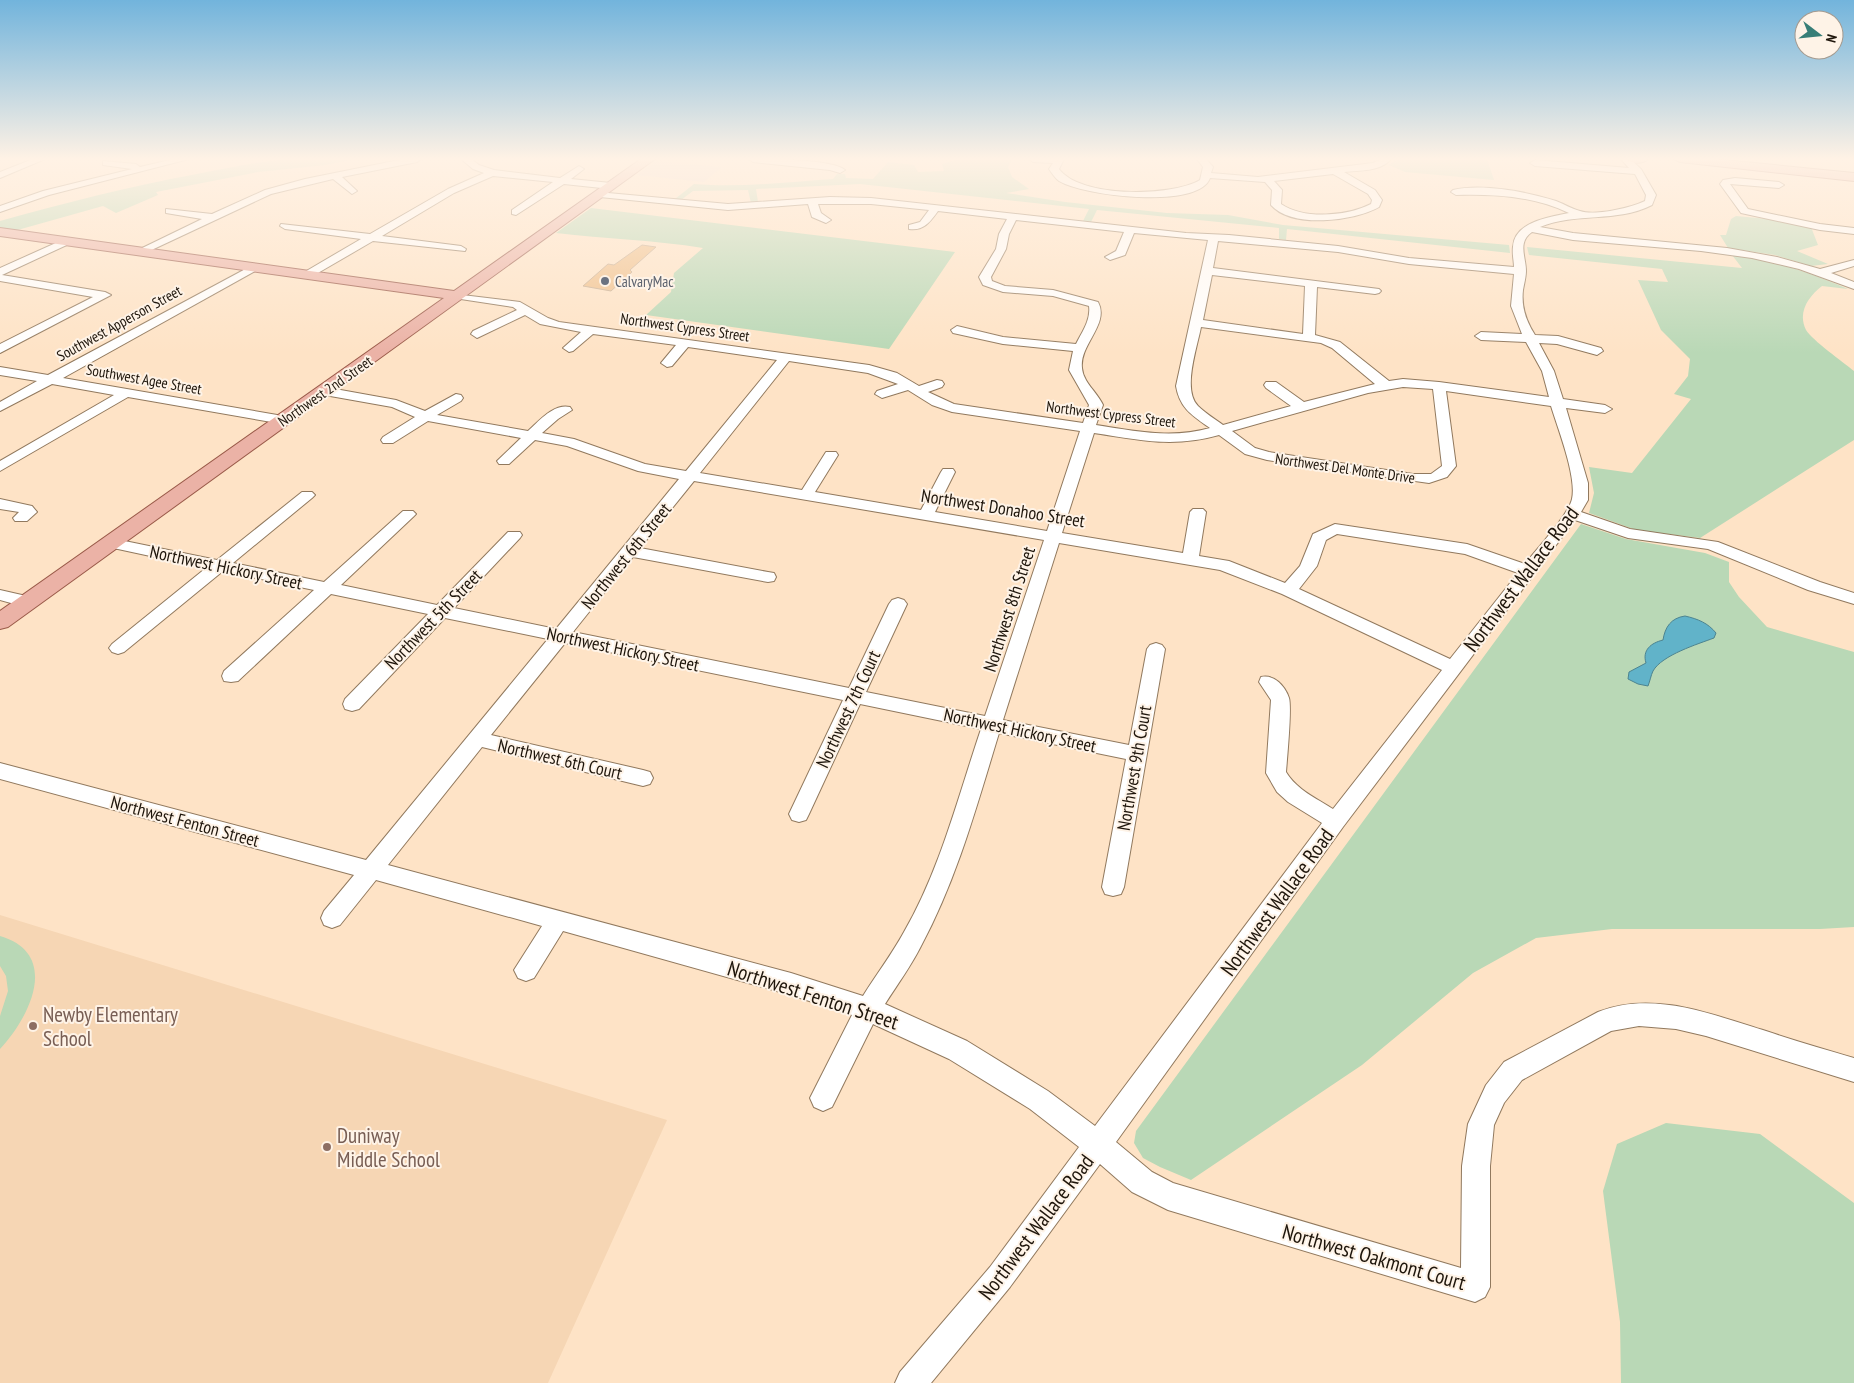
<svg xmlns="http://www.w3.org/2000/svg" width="1854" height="1383" viewBox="0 0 1854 1383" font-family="'PT Sans Narrow',sans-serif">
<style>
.commercial{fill:#f0d8ce}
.built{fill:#f6d6b4}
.green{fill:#b9d8b6}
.water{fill:#61b3c9;stroke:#4d8490}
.building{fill:#f0c18d;stroke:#c9af93}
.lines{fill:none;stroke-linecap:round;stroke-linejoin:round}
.minor-casing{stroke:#91795e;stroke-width:2}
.major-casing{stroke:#9a5a49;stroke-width:2}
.minor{fill:#fff;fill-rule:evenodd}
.major{fill:#ebb2a6;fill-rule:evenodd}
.worship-dot{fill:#6b7280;stroke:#fef3e7;stroke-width:2}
.education-dot{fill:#8d6e63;stroke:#fef3e7;stroke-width:2}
.labels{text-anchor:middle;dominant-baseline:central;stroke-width:4;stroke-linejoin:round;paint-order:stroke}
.far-worship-label{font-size:15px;fill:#5b616d;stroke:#fef3e7;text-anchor:start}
.far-street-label{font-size:15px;fill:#1e150b;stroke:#fef3e7}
.street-label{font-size:18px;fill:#1e150b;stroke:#fef3e7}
.near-street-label{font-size:21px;fill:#1e150b;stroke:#fef3e7}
.near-education-label{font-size:21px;fill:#785e54;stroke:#fef3e7;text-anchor:start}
</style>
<rect width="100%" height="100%" fill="#fee3c6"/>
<path class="commercial" d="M 656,161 L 722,167 L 704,182 L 637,175 Z"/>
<path class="built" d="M 0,915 L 667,1120 L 548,1383 L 0,1383 Z"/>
<g class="green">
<path d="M 287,159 L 355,159 L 325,165 L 258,172 L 156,192 L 158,195 L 116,213 L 103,206 L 14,231 L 0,229 L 0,221 C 65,203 130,186 197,174 C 227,168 256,162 287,159 Z"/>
<path d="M 958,159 L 1012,159 L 1008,167 L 1012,177 L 1029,189 L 1006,193 L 1065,202 L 1167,213 L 1228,215 L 1283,225 L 1509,245 L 1510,253 L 1287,229 L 1286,240 L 1279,239 L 1279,228 L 1097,210 L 1091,222 L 1083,221 L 1089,209 L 860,184 L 756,189 L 758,202 L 751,203 L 748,190 L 693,191 L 681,200 L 675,199 L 694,184 C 740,188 787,182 833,179 L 837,174 L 845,174 L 846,178 L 873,179 L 888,162 L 914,165 L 918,172 L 944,171 L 942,164 Z"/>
<path d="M 1397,159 L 1487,159 L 1494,180 L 1405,172 L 1389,165 Z"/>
<path d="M 591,208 L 955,252 L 889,349 L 646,315 L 671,292 L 674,273 L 703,248 C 655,240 605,239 556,233 Z"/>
<path d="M 1736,216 L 1779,220 L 1811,227 L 1818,245 L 1797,251 L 1828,264 L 1811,266 L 1775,255 L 1728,248 L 1720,235 L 1726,235 L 1731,219 Z"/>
<path d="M 1527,247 L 1742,268 L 1732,255 C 1776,261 1808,272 1848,289 L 1822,286 C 1809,296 1797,312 1806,330 C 1812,340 1843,362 1854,371 L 1854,440 L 1700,538 L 1636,530 L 1589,513 L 1594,493 L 1589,467 L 1632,473 L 1691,399 L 1674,394 L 1688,376 L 1690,359 L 1661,330 L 1638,280 L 1668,282 L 1662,269 L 1529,255 Z"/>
<path d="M 1581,524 L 1626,539 L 1705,553 L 1729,562 L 1729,582 L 1739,597 L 1767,627 L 1854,652 L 1854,927 L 1820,929 L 1612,929 L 1536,938 L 1473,973 L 1362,1065 L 1191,1180 L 1160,1167 L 1143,1158 L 1134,1143 L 1136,1131 Z"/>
<path d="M 0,936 C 61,954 30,1017 0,1049 L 0,1016 L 8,991 L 6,976 L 0,966 Z"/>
<path d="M 1666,1123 L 1760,1134 L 1854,1203 L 1854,1383 L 1621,1383 L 1620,1322 L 1603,1191 L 1617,1144 Z"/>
</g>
<path class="water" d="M 1685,616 C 1698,619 1708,623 1716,633 L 1714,638 C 1698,644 1662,655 1653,671 C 1651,675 1650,681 1648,686 L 1638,684 L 1628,679 L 1629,672 L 1646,663 C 1642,650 1651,643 1663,640 C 1665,627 1671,618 1685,616 Z"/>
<path class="building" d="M 642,245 L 656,247 L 630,270 L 632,272 L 611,291 L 583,286 L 608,264 L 614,265 Z"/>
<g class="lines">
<defs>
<g id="minor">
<path d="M 33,159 L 45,159 L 0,178 L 0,172 Z"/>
<path d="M 174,159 L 189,159 L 49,195 L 0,212 L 0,206 L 43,191 L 132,169 L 103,165 L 103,161 L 136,164 L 140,167 Z"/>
<path d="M 404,159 L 421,159 L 417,162 L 342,177 L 357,191 L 352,194 L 333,179 L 271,194 L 143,254 L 139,255 L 134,252 L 202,219 L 166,213 L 166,209 L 212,214 L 265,190 L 305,179 Z"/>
<path d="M 461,159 L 471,159 L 479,165 L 494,170 L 560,178 L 579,166 L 584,169 L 571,179 L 611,183 L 616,186 L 611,189 L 564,184 L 516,215 L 512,214 L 512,210 L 553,182 L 493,176 L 454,193 L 382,236 L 461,246 L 466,249 L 465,251 L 373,241 L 311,277 L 303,277 L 301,275 L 303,273 L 361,239 L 285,229 L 280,226 L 281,224 L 370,234 L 448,189 L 484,173 L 473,169 Z"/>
<path d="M 749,159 C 768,159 831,159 845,170 L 840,173 L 830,170 L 753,162 Z"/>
<path d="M 1029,159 L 1064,159 L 1059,169 C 1080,198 1171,197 1200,180 L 1203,167 L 1197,159 L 1206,159 L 1213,167 L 1211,173 L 1258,177 L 1373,163 L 1381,159 L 1391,159 C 1380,172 1360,170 1344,172 L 1375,190 L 1382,200 L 1379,207 C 1355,221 1292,229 1271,205 L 1272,190 L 1265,182 L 1210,178 C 1199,210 1083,196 1059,181 C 1055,178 1052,173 1049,169 L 1053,163 L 1033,162 ZM 1333,174 L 1368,194 L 1372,200 L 1371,204 C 1348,216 1304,220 1281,204 L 1282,190 L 1274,181 Z"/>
<path d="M 1621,159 L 1630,159 L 1641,169 L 1656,195 L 1652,205 C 1617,223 1576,212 1540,227 L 1573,233 L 1727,248 L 1777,257 L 1820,269 L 1854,260 L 1854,266 L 1831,273 L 1854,282 L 1854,289 L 1799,269 L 1752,258 L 1701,251 L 1573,240 L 1532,232 C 1517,242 1526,257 1526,271 C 1526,277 1524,284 1523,290 C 1521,307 1526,321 1535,335 L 1558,336 L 1601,348 L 1603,351 L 1597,355 L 1557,344 L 1539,343 L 1554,371 L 1563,399 L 1605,405 L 1612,409 L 1605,413 L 1566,408 L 1588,483 L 1588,500 L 1581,512 L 1630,529 L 1718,542 L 1820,582 L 1854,593 L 1854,604 L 1808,590 L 1708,549 L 1628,538 L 1575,520 L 1343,827 L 1116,1142 L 1152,1172 L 1173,1183 L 1461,1268 L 1462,1166 L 1468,1124 L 1486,1085 L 1504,1062 L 1598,1012 C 1653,990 1713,1015 1766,1031 C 1795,1041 1824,1049 1854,1058 L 1854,1082 L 1706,1036 L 1676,1029 L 1639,1026 L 1611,1031 L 1522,1080 L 1504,1103 L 1494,1125 L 1490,1166 L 1490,1287 L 1485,1297 L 1475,1302 L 1168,1210 L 1132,1192 L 1100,1164 L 1010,1287 L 931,1383 L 895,1383 L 900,1372 L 990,1267 L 1079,1147 L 1030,1109 L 949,1059 L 873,1024 L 832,1107 L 823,1111 L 814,1107 L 810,1098 L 852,1015 L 791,995 L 563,931 L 534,978 L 526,981 L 518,978 L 514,970 L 542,926 L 376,880 L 340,925 L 332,928 L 324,925 L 321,918 L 324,911 L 354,875 L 0,779 L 0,763 L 366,860 L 548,639 L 445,618 L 359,709 L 352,711 L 345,709 L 343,704 L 345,699 L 428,614 L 331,594 L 238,681 L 231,682 L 224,681 L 222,676 L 224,671 L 314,590 L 223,571 L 124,652 L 118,654 L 112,652 L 109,648 L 112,644 L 206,568 L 104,546 L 102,543 L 104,540 L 110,538 L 217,560 L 302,492 L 312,492 L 315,495 L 312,498 L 233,563 L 324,582 L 403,511 L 413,511 L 416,514 L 413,517 L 341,585 L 437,605 L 508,532 L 520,532 L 522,535 L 520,538 L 454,608 L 556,629 L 679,479 L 638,471 L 567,446 L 535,440 L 509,464 L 499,464 L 497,461 L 521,438 L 428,421 L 393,443 L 383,443 L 381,440 L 383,437 L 415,417 L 392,407 L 319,394 L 317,391 L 319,388 L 324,387 L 396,400 L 425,411 L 456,394 L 461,395 L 463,398 L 461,401 L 437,415 L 528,431 C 539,421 554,403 570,407 L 572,410 L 558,419 L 542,433 L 574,439 L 645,464 L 686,471 L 777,360 L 688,347 L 672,366 L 667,367 L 661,363 L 676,345 L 593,334 L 573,351 L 569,352 L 563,348 L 581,332 L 540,324 L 525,315 L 477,338 L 471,334 L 473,331 L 517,310 L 513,307 L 454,298 L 452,296 L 454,294 L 520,302 L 548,318 L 559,322 L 869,365 L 897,373 L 919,386 L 937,380 L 942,381 L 944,384 L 942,387 L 928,392 L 954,404 L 1083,423 L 1089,405 L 1069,370 L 1073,351 L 1003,344 L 953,333 L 951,330 L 957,326 L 1003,337 L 1076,344 C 1082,332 1091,320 1089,306 L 1053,296 L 1003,292 L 983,285 L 979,277 L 996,249 L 999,234 L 1007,219 L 938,211 C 930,222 924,231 909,229 L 909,225 L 920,222 L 929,210 L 871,204 L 818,204 L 821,213 L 831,220 L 826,223 L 812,217 L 808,204 L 728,210 L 600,197 L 597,196 L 597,192 L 728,204 L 830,197 L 871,198 L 1186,233 L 1229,235 L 1338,246 L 1409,258 L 1514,267 C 1514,261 1512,254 1513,247 C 1514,222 1549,217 1569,213 C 1534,196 1494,194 1456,195 L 1451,192 L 1453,190 C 1482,183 1528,192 1556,201 C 1564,204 1572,209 1580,211 C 1595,216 1631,208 1645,201 L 1646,195 L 1635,174 L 1535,166 L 1530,163 L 1535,160 L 1629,168 ZM 1016,220 L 1124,232 L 1116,251 L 1105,257 L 1110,260 L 1125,255 L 1134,233 L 1208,240 L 1176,386 C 1180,409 1193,416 1210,428 C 1172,439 1135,431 1096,425 L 1103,405 C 1097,392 1083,382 1082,368 C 1079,345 1110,324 1098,302 L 1053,290 L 1005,286 L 992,281 L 991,277 L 1006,249 L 1009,234 ZM 1218,241 L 1338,252 L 1409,264 L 1514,274 L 1511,306 L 1522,334 L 1481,332 L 1475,336 L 1481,340 L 1526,342 L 1542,371 L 1549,397 L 1439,382 L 1403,379 L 1389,381 L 1340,342 L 1315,335 L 1317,287 L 1375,294 L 1379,293 L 1381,291 L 1379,289 L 1213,268 ZM 1212,275 L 1305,286 L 1303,334 L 1203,320 ZM 1201,327 L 1321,343 L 1332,348 L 1375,384 L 1304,402 L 1276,382 L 1266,382 L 1264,385 L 1266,388 L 1291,406 L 1223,425 C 1215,419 1205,413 1198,406 C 1182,390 1197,348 1201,327 ZM 789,361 L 868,373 L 898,384 L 877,391 L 875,394 L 882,398 L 908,390 L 932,405 L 952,412 L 1080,431 L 1047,531 L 935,512 L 955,472 L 953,469 L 943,469 L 941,472 L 921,510 L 815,492 L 838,455 L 836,452 L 826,452 L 802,490 L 700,473 ZM 1403,387 L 1433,389 L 1442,466 L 1431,474 L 1413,474 L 1269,452 L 1255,448 L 1232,431 L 1368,393 ZM 1446,391 L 1551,406 C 1558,429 1577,477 1572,499 C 1569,514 1536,550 1525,564 L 1467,544 L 1335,524 L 1313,534 L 1300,566 L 1285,583 L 1229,561 L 1199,556 L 1206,512 L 1203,509 L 1193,509 L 1190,512 L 1183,553 L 1062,533 L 1094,433 C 1140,440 1173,448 1219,435 L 1245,454 L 1267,460 L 1429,483 L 1447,477 L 1456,466 ZM 694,481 L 1044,540 L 985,716 L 866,692 L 907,604 L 904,600 L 898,598 L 892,600 L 889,604 L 849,688 L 573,632 L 633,557 L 768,582 L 774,581 L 776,577 L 774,573 L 768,572 L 640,548 ZM 1337,534 L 1465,554 L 1518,573 L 1450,659 L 1299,589 L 1317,566 L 1326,540 ZM 1059,543 L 1220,570 L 1282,594 L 1442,670 L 1333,809 C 1316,798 1297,790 1286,772 C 1287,758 1292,708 1289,698 C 1285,686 1274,674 1261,677 L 1259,682 L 1271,700 L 1266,773 L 1277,792 L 1288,802 L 1322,823 L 1095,1126 L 1048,1091 L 967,1041 L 885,1004 C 897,985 911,966 921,946 C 957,879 977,805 999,733 L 1126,759 L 1102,887 L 1105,894 L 1113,896 L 1121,894 L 1124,887 L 1165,649 L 1162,645 L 1156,643 L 1150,645 L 1147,649 L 1129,745 L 1003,720 ZM 565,643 L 843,700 L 789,814 L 792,820 L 799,822 L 806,820 L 809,814 L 860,704 L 981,729 C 958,797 940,870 904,932 C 892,954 876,975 863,996 L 791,973 L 388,865 L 482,747 L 643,786 L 650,784 L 653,778 L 650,772 L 643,770 L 491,735 Z"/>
<path d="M 1735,178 L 1779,182 L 1784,185 L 1779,188 L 1730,184 L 1748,209 L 1820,224 L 1854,228 L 1854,234 L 1820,230 L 1741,213 L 1720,184 L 1723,180 Z"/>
<path d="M 67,238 L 71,239 L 72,241 L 71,243 L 2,275 L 105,292 L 111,295 L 0,353 L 0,344 L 93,297 L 0,281 L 0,268 Z"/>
<path d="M 253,265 L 258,268 L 257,270 L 63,378 L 283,416 L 290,420 L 288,423 L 283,424 L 128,397 L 0,471 L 0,461 L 114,395 L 52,384 L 0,411 L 0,402 L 37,381 L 0,375 L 0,367 L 48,375 Z"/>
<path d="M 0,499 L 32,506 L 37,512 L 27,521 L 15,521 L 13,518 L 19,512 L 0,509 Z"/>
<path d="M 0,590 L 35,598 L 38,602 L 35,606 L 29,608 L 0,600 Z"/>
</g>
<g id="major">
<path d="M 641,159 L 655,159 L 8,627 L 0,629 L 0,611 L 444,298 L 0,236 L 0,228 L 454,291 Z"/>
<path d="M 1626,159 L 1648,159 C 1643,164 1631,164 1626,159 Z"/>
<path d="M 1674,159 L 1714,159 L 1854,173 L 1854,181 L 1680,162 Z"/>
</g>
</defs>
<use href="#minor" class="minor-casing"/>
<use href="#major" class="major-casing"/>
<use href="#minor" class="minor"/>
<use href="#major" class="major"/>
</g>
<linearGradient id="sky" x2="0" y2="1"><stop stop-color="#72b4dc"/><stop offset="0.45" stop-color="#fff2e5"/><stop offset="1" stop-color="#fff2e5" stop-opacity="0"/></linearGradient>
<rect width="1854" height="353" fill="url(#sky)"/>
<circle class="worship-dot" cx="605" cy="281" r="5"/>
<g class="education-dot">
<circle cx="33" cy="1026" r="5"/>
<circle cx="327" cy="1147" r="5"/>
</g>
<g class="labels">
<g class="far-worship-label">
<text x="615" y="281">CalvaryMac</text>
</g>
<g class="far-street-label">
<text transform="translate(119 323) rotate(-29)">Southwest Apperson Street</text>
<text transform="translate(685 327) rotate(8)">Northwest Cypress Street</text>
<text transform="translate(144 379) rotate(10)">Southwest Agee Street</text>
<text transform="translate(325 391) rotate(-35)">Northwest 2nd Street</text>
<text transform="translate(1111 414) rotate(7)">Northwest Cypress Street</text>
<text transform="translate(1345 468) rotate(8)">Northwest Del Monte Drive</text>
</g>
<g class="street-label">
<text transform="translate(1003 508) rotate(9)">Northwest Donahoo Street</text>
<text transform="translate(626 556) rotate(-51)">Northwest 6th Street</text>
<text transform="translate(226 567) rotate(12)">Northwest Hickory Street</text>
<text transform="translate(1009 609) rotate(-72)">Northwest 8th Street</text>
<text transform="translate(433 619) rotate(-46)">Northwest 5th Street</text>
<text transform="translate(623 649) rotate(12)">Northwest Hickory Street</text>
<text transform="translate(848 709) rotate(-65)">Northwest 7th Court</text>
<text transform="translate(1020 730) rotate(12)">Northwest Hickory Street</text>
<text transform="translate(560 759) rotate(13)">Northwest 6th Court</text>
<text transform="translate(1134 768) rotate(-80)">Northwest 9th Court</text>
<text transform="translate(185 821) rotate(15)">Northwest Fenton Street</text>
</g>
<g class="near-street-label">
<text transform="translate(1521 579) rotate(-53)">Northwest Wallace Road</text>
<text transform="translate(1277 902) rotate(-54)">Northwest Wallace Road</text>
<text transform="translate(813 995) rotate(18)">Northwest Fenton Street</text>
<text transform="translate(1036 1227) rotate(-53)">Northwest Wallace Road</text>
<text transform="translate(1374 1257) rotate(16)">Northwest Oakmont Court</text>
</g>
<g class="near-education-label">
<text x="43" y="1014">Newby Elementary<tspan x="43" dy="24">School</tspan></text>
<text x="337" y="1135">Duniway<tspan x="337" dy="24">Middle School</tspan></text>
</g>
</g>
<g transform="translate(1819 35) rotate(106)"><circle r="24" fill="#fef3e7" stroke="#a49a8f"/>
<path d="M0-4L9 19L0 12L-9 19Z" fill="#377e77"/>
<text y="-8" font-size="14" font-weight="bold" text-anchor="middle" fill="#1e150b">N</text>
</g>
</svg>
